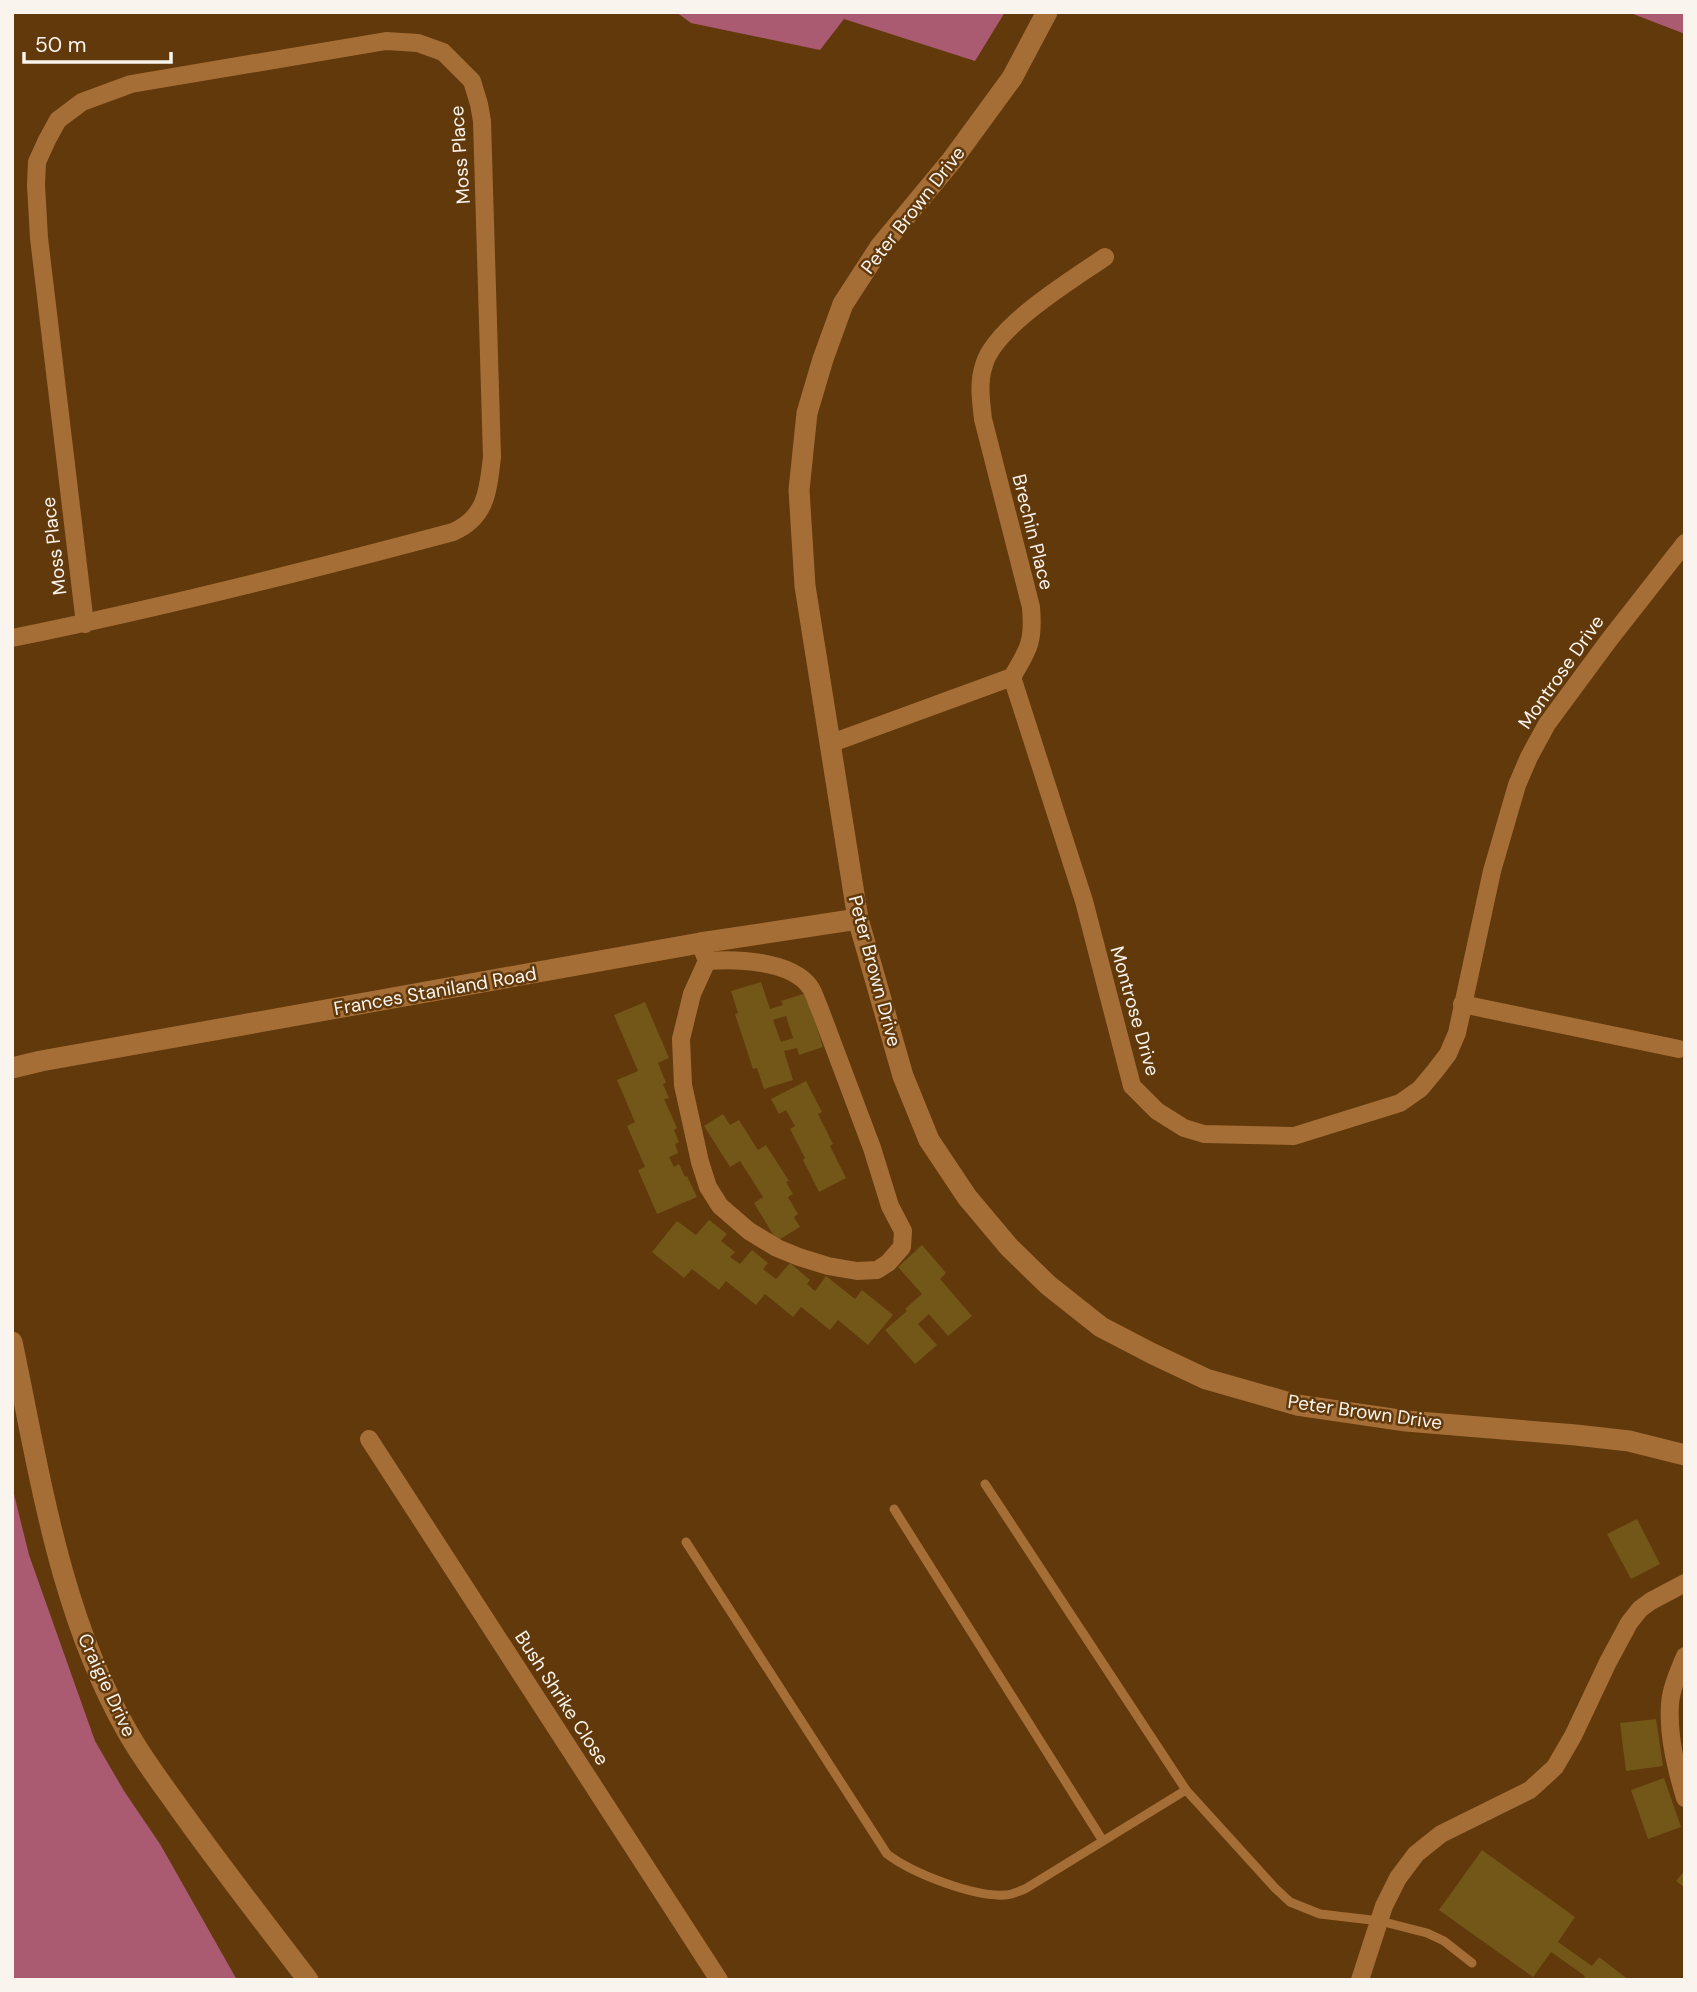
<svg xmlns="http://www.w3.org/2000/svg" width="1697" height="1992" viewBox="0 0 1697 1992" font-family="'DM Sans',sans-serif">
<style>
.forest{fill:#ab5b71}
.building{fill:#725719;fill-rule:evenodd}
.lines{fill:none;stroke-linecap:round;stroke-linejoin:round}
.service{stroke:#a66e37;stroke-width:9}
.minor{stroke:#a66e37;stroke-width:18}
.tertiary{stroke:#a66e37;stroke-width:21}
.labels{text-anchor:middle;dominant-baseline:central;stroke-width:5;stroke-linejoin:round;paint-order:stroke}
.street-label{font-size:19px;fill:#faf4ee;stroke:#61390b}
</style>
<rect width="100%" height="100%" fill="#61390b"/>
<g class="forest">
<path d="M 676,12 L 1005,12 L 975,61 L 844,19 L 820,50 L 691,23 Z"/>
<path d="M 1628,12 L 1685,12 L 1685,34 Z"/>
<path d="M 12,1486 L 29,1555 L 95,1741 L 124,1791 L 160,1844 L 237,1980 L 12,1980 Z"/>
</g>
<g class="building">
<path d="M 761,982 L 770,1009 L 783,1005 L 781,1001 L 806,993 L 823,1047 L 799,1055 L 797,1048 L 784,1051 L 793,1080 L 764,1089 L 757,1068 L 753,1069 L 735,1014 L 738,1013 L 731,991 ZM 786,1016 L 793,1038 L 781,1042 L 773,1020 Z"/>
<path d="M 645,1002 L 669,1058 L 658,1063 L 666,1083 L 663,1084 L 669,1098 L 664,1099 L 677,1128 L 674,1130 L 679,1142 L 675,1144 L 678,1153 L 669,1157 L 674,1167 L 679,1164 L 685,1177 L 687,1176 L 697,1197 L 657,1214 L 638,1170 L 645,1167 L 627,1126 L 635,1122 L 617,1080 L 638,1071 L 614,1015 Z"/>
<path d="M 806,1081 L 822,1112 L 818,1114 L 833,1144 L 830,1146 L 846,1178 L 819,1192 L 803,1160 L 805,1158 L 790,1129 L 795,1126 L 786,1110 L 779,1114 L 771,1099 Z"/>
<path d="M 723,1114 L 730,1125 L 739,1120 L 758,1150 L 766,1145 L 789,1181 L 786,1182 L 793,1194 L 788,1197 L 798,1214 L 794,1217 L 800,1227 L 777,1241 L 754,1203 L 763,1197 L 740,1161 L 730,1167 L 704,1126 Z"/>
<path d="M 709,1220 L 727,1234 L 721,1241 L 735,1252 L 730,1257 L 740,1264 L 752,1250 L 768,1263 L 763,1269 L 776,1279 L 790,1263 L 810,1280 L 807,1284 L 815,1291 L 826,1276 L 855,1299 L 862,1290 L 893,1315 L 868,1345 L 838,1320 L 830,1330 L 801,1307 L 793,1317 L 765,1294 L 756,1305 L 726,1281 L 719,1290 L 692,1269 L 684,1278 L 652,1252 L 677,1221 L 696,1235 Z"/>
<path d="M 922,1245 L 946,1273 L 940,1279 L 972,1316 L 948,1336 L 929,1314 L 918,1324 L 937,1345 L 915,1364 L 885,1330 L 907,1311 L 905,1309 L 922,1294 L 898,1267 Z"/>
<path d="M 1637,1519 L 1660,1564 L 1631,1579 L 1607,1534 Z"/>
<path d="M 1656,1719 L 1663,1766 L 1626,1771 L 1620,1723 Z"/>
<path d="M 1664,1778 L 1681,1827 L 1648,1839 L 1631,1790 Z"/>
<path d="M 1482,1850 L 1575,1917 L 1558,1942 L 1592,1966 L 1599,1957 L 1629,1980 L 1582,1980 L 1585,1976 L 1551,1952 L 1533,1977 L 1439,1910 Z"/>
<path d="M 1685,1870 L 1685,1888 L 1676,1881 Z"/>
</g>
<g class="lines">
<g class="service">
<path d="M 985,1484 L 1186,1790 L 1275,1888 L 1290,1902 L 1320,1914 L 1380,1921 L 1427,1933 L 1444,1941 L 1472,1963"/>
<path d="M 894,1509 L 1103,1841"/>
<path d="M 686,1542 L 887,1854 C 912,1873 973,1897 1005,1895 C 1012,1895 1019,1891 1025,1889 L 1186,1790"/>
</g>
<g class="minor">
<path d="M 12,638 C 161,608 307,571 453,532 C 487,517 488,490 492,457 L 482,121 L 479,104 L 472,81 L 443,52 L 418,43 L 386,41 L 131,84 L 82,102 L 58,120 L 47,140 L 37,162 L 36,185 L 39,238 L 85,624"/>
<path d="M 1012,677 L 1084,901 L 1132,1086 L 1157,1111 L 1184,1128 L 1204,1134 L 1294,1136 L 1400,1103 L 1420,1089 L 1435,1071 L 1448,1054 L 1457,1033 L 1492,871 L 1517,785 L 1529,757 L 1547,724 L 1609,640 L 1685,543"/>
<path d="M 829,744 L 1012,677 C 1029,649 1034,641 1031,607 L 983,419 C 981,401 978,383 984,365 C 995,326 1072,280 1105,257"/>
<path d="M 700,943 L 707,961 L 692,994 L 681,1039 L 683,1085 L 700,1162 L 708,1187 L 720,1206 L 749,1231 L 777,1248 L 799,1257 L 828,1266 L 857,1271 L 877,1270 L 888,1263 L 902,1247 L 903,1231 L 890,1206 L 872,1148 L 819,1007 C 816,1001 814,992 810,987 C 791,960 735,959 707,961"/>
<path d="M 1462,1004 L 1679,1049"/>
<path d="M 369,1439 L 719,1980"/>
<path d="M 1685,1656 C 1679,1671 1671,1688 1670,1704 C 1668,1736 1676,1768 1685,1798"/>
<path d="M 1360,1980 L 1384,1906 L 1398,1878 L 1416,1854 L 1441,1834 L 1530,1790 L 1555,1767 L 1573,1736 L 1608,1662 L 1629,1623 L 1640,1609 L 1651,1601 L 1685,1583"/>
</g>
<g class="tertiary">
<path d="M 1047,12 L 1012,78 L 952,160 L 880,247 L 843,304 L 823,359 L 807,413 L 799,490 L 805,586 L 858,919 L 903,1076 L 929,1140 L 967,1197 L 1009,1247 L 1048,1285 L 1101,1327 L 1153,1354 L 1206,1379 L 1297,1405 L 1406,1421 L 1576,1435 L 1629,1441 L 1685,1455"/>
<path d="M 12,1068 L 41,1061 L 700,943 L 858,919"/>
<path d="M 12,1342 C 40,1474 59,1612 127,1731 C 141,1756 158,1779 174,1801 C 217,1862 263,1921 308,1980"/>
</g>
</g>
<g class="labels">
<g class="street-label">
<text transform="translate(460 155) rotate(-94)">Moss Place</text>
<text transform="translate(913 210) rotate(-52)">Peter Brown Drive</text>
<text transform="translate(1033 532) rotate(76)">Brechin Place</text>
<text transform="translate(54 546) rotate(-97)">Moss Place</text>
<text transform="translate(1561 672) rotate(-55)">Montrose Drive</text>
<text transform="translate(875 971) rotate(75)">Peter Brown Drive</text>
<text transform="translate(435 991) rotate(-10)">Frances Staniland Road</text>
<text transform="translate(1135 1011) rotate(74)">Montrose Drive</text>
<text transform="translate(1365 1412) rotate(8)">Peter Brown Drive</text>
<text transform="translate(107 1685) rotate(65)">Craigie Drive</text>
<text transform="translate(562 1698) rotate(57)">Bush Shrike Close</text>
</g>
</g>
<rect width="1697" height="1992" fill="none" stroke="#faf4ee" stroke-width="28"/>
<path d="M24 52v10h147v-10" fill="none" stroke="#faf4ee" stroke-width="3.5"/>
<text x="35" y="52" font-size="21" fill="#faf4ee" stroke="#61390b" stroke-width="5" paint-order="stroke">50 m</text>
</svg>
